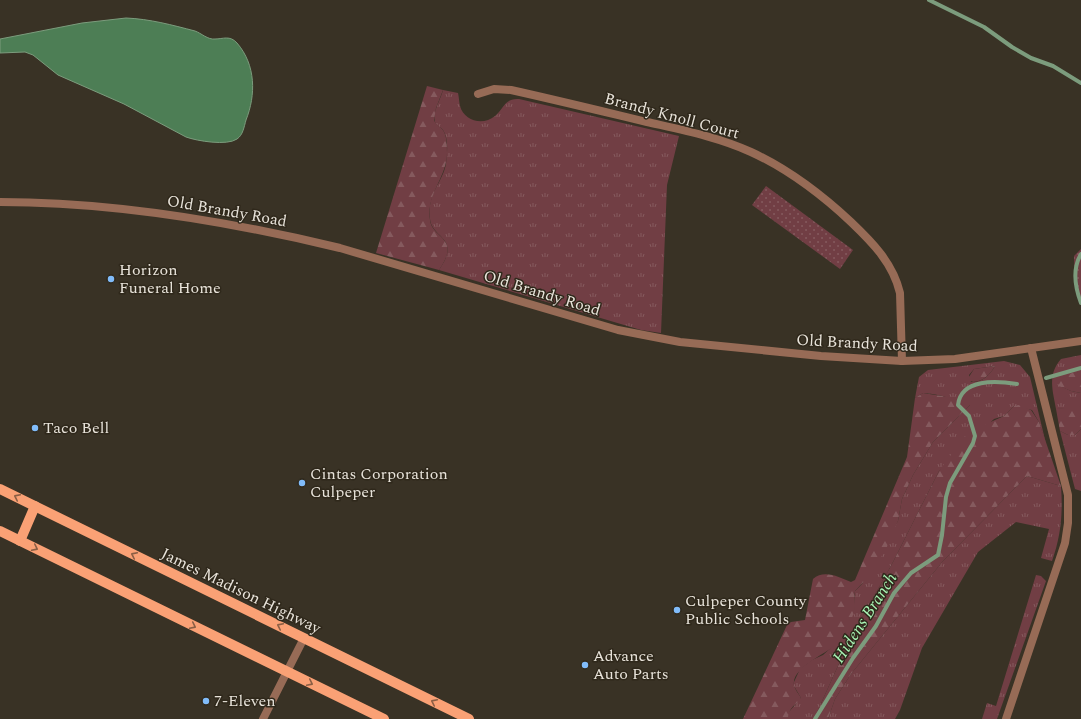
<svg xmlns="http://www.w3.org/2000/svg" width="1081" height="719" viewBox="0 0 1081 719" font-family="Spectral,serif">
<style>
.grass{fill:url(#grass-tufts);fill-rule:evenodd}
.forest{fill:url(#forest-firs)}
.park{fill:url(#park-dots)}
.water{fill:#4d7e55;stroke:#7c9c7d}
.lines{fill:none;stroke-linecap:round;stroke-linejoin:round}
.stream{stroke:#7c9c7d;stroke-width:4}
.minor{stroke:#976b56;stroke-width:8}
.tertiary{stroke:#976b56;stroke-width:8}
.primary{stroke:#faa175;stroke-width:10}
.oneway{stroke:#8a5e44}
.poi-dot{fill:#81bcfa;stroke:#2f281b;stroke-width:1.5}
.labels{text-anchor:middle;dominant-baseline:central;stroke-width:3;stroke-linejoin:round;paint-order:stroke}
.street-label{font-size:16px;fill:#e8e3da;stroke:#2f281b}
.poi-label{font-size:16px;fill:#e8e3da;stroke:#2f281b;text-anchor:start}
.water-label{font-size:17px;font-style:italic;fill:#a9f4b5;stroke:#2f281b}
</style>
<defs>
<pattern id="grass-tufts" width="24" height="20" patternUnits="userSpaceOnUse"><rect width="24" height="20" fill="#713e44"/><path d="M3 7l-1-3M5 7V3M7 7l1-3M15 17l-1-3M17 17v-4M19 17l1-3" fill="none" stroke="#855a5e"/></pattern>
<pattern id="forest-firs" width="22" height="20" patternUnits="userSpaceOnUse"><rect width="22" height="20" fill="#713e44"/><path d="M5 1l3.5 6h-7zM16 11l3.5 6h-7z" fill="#855a5e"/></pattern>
<pattern id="park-dots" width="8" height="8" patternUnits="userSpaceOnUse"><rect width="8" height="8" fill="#713e44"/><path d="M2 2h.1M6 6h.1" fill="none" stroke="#855a5e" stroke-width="1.8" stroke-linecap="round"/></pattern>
</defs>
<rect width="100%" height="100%" fill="#393225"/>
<g class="grass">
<path d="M 443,90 L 458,93 C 459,97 459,102 460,106 C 464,121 483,126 495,116 C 504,108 505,98 519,99 L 679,136 L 667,185 L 661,333 L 641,330 L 439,270 C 462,237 432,239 430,219 C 427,193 442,184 446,164 C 447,154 449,139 443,130 C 441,127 436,126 435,122 C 432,112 441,99 443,90 Z"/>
<path d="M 1081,355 L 1081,372 L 1078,372 L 1060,386 L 1071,391 L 1081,393 L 1081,408 L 1056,409 C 1053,391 1047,375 1061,359 Z"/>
<path d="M 1004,361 L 1020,365 L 1030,377 L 1046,444 L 1039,422 L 1032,410 L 1014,406 L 1004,416 L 994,419 L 939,471 L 892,564 L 851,637 L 814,719 L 788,719 L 788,713 L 801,698 L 794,686 L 794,682 L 800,669 L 812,660 L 823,655 L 844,636 L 854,610 L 855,591 L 862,584 L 898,521 L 902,499 L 913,475 L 933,442 L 970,405 C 954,399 940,394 923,393 L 915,398 L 919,377 L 928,370 ZM 995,366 C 990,375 982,383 971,382 L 969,375 L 974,369 Z"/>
<path d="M 1081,429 L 1081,491 L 1075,489 L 1060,431 L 1068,435 L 1075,435 Z"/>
<path d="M 1027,476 L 1061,486 C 1063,513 1061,536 1052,561 L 1041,558 L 1049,529 L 1016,522 L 978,552 L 922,648 L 900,710 L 895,719 L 828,719 L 835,699 L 851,674 L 943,561 Z"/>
<path d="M 1036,575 L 1041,576 L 1046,581 L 997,719 L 982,719 L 987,703 L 996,706 Z"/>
</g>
<g class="forest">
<path d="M 427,86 L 443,90 L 436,108 L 434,120 C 436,125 439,126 442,129 C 447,134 447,146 447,153 C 447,177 426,194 430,220 C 432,239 462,237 439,270 L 376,253 Z"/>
<path d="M 995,366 C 990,375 979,386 967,380 L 974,369 Z"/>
<path d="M 1078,372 L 1081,372 L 1081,393 L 1071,391 L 1059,386 L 1058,376 Z"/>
<path d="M 923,393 L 967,400 L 970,402 L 970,405 L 933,442 L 913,475 L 902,499 L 898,521 L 886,549 L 868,577 L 855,591 C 854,596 855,601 855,606 C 854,616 846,635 839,642 C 829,653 791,667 794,685 C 795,690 799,694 801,698 L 800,701 C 793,705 788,711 788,719 L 743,719 L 787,625 L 791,622 L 805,620 L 813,579 C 824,569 839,577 851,582 L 855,580 L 907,457 L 915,398 Z"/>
<path d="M 1019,405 L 1031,410 L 1039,422 L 1061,486 L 1027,476 L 943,561 L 851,674 L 835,699 L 828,719 L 814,719 L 851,637 L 892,564 L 939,471 L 964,437 L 977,428 L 1004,416 L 1014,406 Z"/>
<path d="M 1065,408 L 1081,408 L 1081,429 L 1075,435 L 1068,435 L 1060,431 L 1056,409 Z"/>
</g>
<g class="park">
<path d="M 766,186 L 853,250 L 840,269 L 752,205 Z"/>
<path d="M 1081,249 L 1081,300 L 1075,289 L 1074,256 Z"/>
</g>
<path class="water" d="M 126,18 C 150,19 172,25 195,31 C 201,33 208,40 215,39 C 223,39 230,35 237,43 C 256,65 256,95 246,120 C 244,127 243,135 237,139 C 227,146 197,141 186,137 L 124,104 L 58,75 L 33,55 L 25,52 L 0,53 L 0,39 L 82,23 Z"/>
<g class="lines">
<g class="stream">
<path d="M 929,0 L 984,27 L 1012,47 L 1031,58 L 1053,66 L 1081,83"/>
<path d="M 1081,254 C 1072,269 1075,287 1081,303"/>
<path d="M 1046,378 L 1081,368"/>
<path d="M 815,719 L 853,658 L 876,626 L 894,593 L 911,573 L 938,555 L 942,535 L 946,497 L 950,483 L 973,443 L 975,436 L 969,416 L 958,405 C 961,378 997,381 1017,384"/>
</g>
<g class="minor">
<path d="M 478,94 L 494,89 L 511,90 C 556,100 601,111 647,122 C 682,130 718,137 751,152 C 788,169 821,194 851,222 C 872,242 893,263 900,293 L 902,361"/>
<path d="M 263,719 L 304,638"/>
<path d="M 1006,719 L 1065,543 L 1068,523 L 1068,495 L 1031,348"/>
</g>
<path class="tertiary" d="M 0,202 C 115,202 228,221 340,248 L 618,330 L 680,342 L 821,356 L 902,361 L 955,359 L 1081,341"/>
<g class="primary">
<path d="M 0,489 L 469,719"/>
<path d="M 0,531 L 384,719"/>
<path d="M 20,541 L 35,506"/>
</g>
</g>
<defs><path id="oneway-chevron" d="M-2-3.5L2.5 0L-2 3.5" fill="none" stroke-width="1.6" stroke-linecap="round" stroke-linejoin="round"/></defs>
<g class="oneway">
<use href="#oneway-chevron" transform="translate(17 497) rotate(-154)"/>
<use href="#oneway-chevron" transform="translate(35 548) rotate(26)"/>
<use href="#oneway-chevron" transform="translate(134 555) rotate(-154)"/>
<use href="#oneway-chevron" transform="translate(193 626) rotate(26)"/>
<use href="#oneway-chevron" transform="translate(280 626) rotate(-154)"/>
<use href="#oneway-chevron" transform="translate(310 683) rotate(26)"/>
<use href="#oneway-chevron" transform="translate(434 702) rotate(-154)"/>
</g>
<g class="poi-dot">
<circle cx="111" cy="279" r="4"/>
<circle cx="35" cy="428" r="4"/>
<circle cx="302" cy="483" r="4"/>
<circle cx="677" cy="610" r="4"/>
<circle cx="585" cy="665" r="4"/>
<circle cx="206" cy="701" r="4"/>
</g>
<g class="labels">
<g class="street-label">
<text transform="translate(672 116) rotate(15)">Brandy Knoll Court</text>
<text transform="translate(227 211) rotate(10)">Old Brandy Road</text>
<text transform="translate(542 293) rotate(17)">Old Brandy Road</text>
<text transform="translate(857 343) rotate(3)">Old Brandy Road</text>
<text transform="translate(241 591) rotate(26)">James Madison Highway</text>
</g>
<g class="poi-label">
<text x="119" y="270">Horizon<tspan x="119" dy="18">Funeral Home</tspan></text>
<text x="43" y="428">Taco Bell</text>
<text x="310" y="474">Cintas Corporation<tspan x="310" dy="18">Culpeper</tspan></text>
<text x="685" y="601">Culpeper County<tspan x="685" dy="18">Public Schools</tspan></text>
<text x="593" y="656">Advance<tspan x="593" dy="18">Auto Parts</tspan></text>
<text x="214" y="701">7-Eleven</text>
</g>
<g class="water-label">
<text transform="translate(865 618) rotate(-57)">Hidens Branch</text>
</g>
</g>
</svg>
